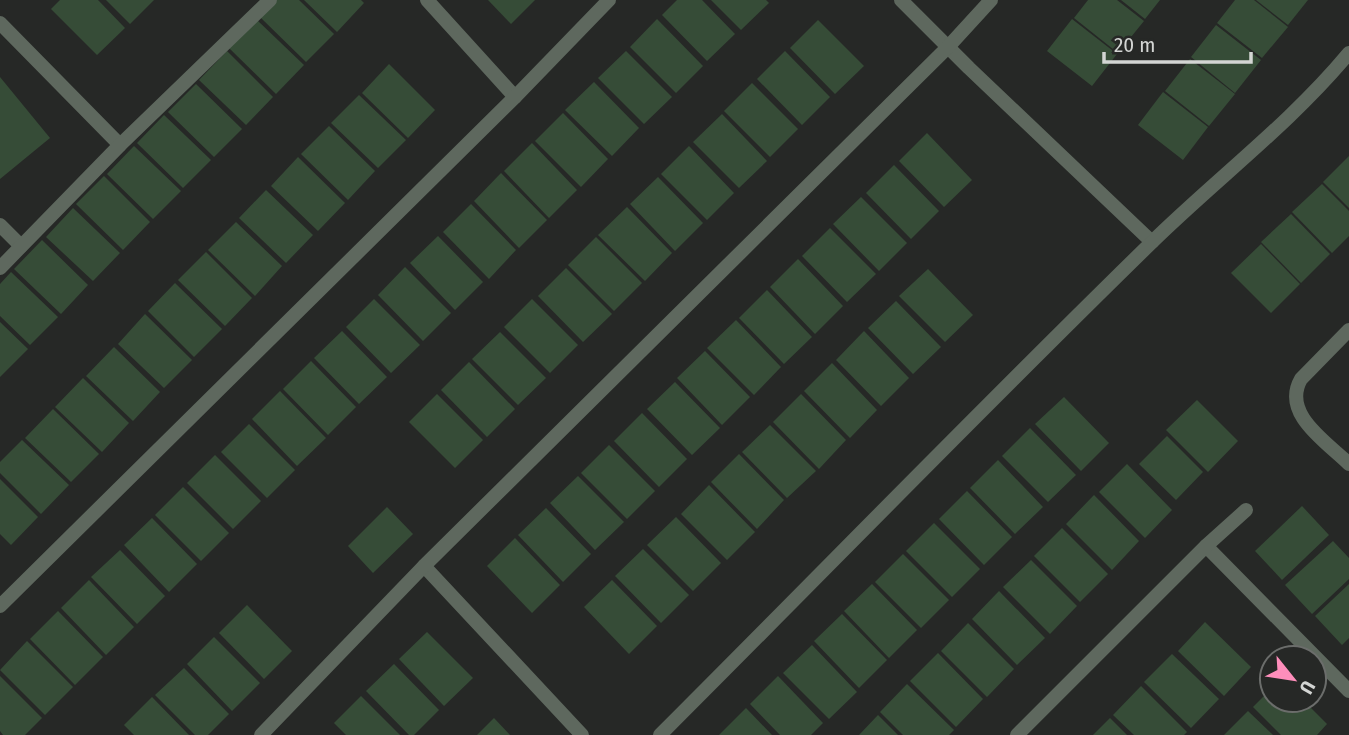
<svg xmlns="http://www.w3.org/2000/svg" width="1349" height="735" viewBox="0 0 1349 735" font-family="'Fira Sans Condensed',sans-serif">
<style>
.building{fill:#364c37}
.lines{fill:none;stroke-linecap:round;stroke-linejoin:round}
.street{stroke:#5e685e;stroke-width:14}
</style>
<rect width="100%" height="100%" fill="#262826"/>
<g class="building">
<path d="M 60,0 L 98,0 L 125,28 L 97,55 L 51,9 Z"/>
<path d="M 106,0 L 154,0 L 130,24 Z"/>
<path d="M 277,0 L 299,0 L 334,34 L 306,62 L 260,17 Z"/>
<path d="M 304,0 L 361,0 L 364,3 L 337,32 Z"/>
<path d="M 488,0 L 535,0 L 511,24 Z"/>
<path d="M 677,0 L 702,0 L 735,34 L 707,61 L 662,15 Z"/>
<path d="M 711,0 L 766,0 L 769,3 L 741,30 Z"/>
<path d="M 1088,0 L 1117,0 L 1144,21 L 1118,53 L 1074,18 Z"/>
<path d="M 1121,0 L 1160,0 L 1145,19 Z"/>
<path d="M 1235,0 L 1254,0 L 1288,27 L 1262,58 L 1217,23 Z"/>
<path d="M 1256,0 L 1308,0 L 1288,25 Z"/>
<path d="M 657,19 L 703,66 L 676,93 L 630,47 Z"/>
<path d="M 1072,19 L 1117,54 L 1092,86 L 1047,51 Z"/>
<path d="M 257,20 L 304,65 L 276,94 L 229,48 Z"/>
<path d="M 818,20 L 864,66 L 835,94 L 790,48 Z"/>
<path d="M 1216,25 L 1261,60 L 1235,93 L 1191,57 Z"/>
<path d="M 227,51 L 273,97 L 246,125 L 199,80 Z"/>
<path d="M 626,51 L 672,97 L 644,124 L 598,78 Z"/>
<path d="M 785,51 L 830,97 L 802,125 L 757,79 Z"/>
<path d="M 1190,59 L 1235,94 L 1209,126 L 1165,91 Z"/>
<path d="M 389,64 L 435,110 L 408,138 L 362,93 Z"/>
<path d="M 0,77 L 50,138 L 0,179 Z"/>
<path d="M 594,82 L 639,128 L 612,156 L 565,110 Z"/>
<path d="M 752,83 L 798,129 L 770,157 L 724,111 Z"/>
<path d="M 196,84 L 242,129 L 214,157 L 168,112 Z"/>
<path d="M 1163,92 L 1208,127 L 1183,160 L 1138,125 Z"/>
<path d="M 359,95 L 406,140 L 378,168 L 331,123 Z"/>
<path d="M 563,113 L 608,159 L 581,187 L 535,141 Z"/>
<path d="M 722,114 L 767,161 L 739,188 L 693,142 Z"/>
<path d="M 164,115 L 211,160 L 183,188 L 137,143 Z"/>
<path d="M 329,126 L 375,171 L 348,200 L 301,154 Z"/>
<path d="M 927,133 L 972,180 L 944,207 L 899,161 Z"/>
<path d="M 532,143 L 577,190 L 549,218 L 504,171 Z"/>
<path d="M 134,146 L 181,191 L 153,219 L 107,174 Z"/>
<path d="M 689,146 L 734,193 L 707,220 L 661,174 Z"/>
<path d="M 1349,156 L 1349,208 L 1323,182 Z"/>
<path d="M 298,157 L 345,203 L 318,231 L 271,186 Z"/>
<path d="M 894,165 L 939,211 L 911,239 L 866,193 Z"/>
<path d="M 501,173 L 547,220 L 519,248 L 474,201 Z"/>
<path d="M 104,176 L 150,222 L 123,250 L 76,204 Z"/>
<path d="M 658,177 L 703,223 L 675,251 L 630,204 Z"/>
<path d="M 1322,184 L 1349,211 L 1349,236 L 1332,253 L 1292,212 Z"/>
<path d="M 266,190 L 313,235 L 286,263 L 239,218 Z"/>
<path d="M 861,197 L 907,243 L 879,271 L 833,224 Z"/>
<path d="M 471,204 L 516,250 L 489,279 L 443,232 Z"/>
<path d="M 627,207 L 672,253 L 645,281 L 598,235 Z"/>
<path d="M 73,208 L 120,253 L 93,281 L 46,237 Z"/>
<path d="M 1291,214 L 1330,254 L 1301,283 L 1261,242 Z"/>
<path d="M 236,222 L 282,266 L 255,296 L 208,250 Z"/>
<path d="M 830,228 L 876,274 L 847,302 L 802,256 Z"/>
<path d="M 438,236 L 483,282 L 455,310 L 410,263 Z"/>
<path d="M 596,237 L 642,283 L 614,311 L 568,265 Z"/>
<path d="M 42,240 L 88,285 L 61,314 L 14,269 Z"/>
<path d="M 1261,244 L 1300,284 L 1271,313 L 1231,273 Z"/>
<path d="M 206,252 L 252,298 L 225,326 L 178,280 Z"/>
<path d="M 798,259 L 843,306 L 815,334 L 770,287 Z"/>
<path d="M 405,267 L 451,313 L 423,341 L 378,295 Z"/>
<path d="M 566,268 L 612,314 L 583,342 L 538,296 Z"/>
<path d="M 928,269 L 973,315 L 945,342 L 899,296 Z"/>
<path d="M 11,272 L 58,317 L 30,345 L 0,316 L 0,284 Z"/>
<path d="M 175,283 L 222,329 L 194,357 L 148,311 Z"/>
<path d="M 767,290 L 812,337 L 784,364 L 739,318 Z"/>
<path d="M 374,299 L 420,345 L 391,373 L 346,327 Z"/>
<path d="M 532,299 L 578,345 L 550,373 L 504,327 Z"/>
<path d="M 896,301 L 941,347 L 913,374 L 868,328 Z"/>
<path d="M 145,314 L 192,360 L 164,388 L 118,344 Z"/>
<path d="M 736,320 L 781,367 L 754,395 L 707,348 Z"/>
<path d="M 0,322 L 28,349 L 0,377 Z"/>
<path d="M 342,331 L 387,377 L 359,404 L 314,358 Z"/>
<path d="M 864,331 L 909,378 L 881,406 L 836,360 Z"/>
<path d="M 500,332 L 546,378 L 518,405 L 472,359 Z"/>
<path d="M 114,347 L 160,392 L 133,421 L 86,376 Z"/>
<path d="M 705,351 L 750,397 L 722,425 L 677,378 Z"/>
<path d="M 311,361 L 356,407 L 328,435 L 283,389 Z"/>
<path d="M 469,362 L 515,409 L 487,437 L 441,390 Z"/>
<path d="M 832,363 L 877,410 L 850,438 L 804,391 Z"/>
<path d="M 83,378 L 129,423 L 102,452 L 55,407 Z"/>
<path d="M 675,382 L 720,428 L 692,455 L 647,409 Z"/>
<path d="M 280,391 L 326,438 L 297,466 L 252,419 Z"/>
<path d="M 437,394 L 483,440 L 455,468 L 409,422 Z"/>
<path d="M 801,394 L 846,440 L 819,469 L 773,422 Z"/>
<path d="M 1064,397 L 1109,443 L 1081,471 L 1035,424 Z"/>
<path d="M 1197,400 L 1238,441 L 1208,472 L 1166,430 Z"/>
<path d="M 53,409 L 99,454 L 71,482 L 25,438 Z"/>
<path d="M 642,413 L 687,459 L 659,487 L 614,441 Z"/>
<path d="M 249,424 L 295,470 L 267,498 L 221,452 Z"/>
<path d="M 770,425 L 816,471 L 787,498 L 742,452 Z"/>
<path d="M 1030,428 L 1076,475 L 1048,502 L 1002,456 Z"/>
<path d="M 1167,436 L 1203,472 L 1176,500 L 1139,464 Z"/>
<path d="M 22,440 L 69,485 L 41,514 L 0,473 L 0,462 Z"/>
<path d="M 609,445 L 655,491 L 627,519 L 581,473 Z"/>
<path d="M 739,454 L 784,500 L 757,529 L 711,482 Z"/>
<path d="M 215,455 L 261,501 L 233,529 L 187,483 Z"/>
<path d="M 998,460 L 1043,507 L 1015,534 L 970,488 Z"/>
<path d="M 1127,464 L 1172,510 L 1145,538 L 1099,492 Z"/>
<path d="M 578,476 L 624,522 L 595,550 L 550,503 Z"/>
<path d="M 0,479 L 38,517 L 11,545 L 0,534 Z"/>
<path d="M 709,485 L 755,532 L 727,560 L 681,514 Z"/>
<path d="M 183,487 L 229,533 L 201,561 L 155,515 Z"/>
<path d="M 967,491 L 1012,537 L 984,565 L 939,519 Z"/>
<path d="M 1094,495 L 1139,541 L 1112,570 L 1066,524 Z"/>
<path d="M 1302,506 L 1329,535 L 1282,580 L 1255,551 Z"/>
<path d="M 387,507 L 413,534 L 373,573 L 348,546 Z"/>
<path d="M 546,508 L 591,554 L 563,582 L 518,535 Z"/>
<path d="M 676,517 L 721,563 L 693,591 L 647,545 Z"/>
<path d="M 152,518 L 197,564 L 169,592 L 124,545 Z"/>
<path d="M 934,523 L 980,569 L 952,597 L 906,551 Z"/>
<path d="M 1062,528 L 1108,574 L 1080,602 L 1034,556 Z"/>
<path d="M 515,538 L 560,585 L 532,613 L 487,566 Z"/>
<path d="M 1333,541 L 1349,558 L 1349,579 L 1312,614 L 1285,585 Z"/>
<path d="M 643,549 L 689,595 L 661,623 L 615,576 Z"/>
<path d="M 120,550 L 165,596 L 137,624 L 91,577 Z"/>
<path d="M 903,554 L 949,600 L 921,628 L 875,582 Z"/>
<path d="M 1031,560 L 1077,606 L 1050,634 L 1003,587 Z"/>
<path d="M 89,580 L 134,627 L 106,655 L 61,608 Z"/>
<path d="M 612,580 L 657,626 L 629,654 L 584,607 Z"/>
<path d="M 872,584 L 917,630 L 889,658 L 844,611 Z"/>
<path d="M 1349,584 L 1349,638 L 1342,645 L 1315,616 Z"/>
<path d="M 999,591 L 1045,638 L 1017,665 L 972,619 Z"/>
<path d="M 247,605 L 292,651 L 264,679 L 219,633 Z"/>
<path d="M 58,611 L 103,657 L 75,685 L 30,639 Z"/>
<path d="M 842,614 L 887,660 L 859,688 L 814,641 Z"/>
<path d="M 1205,622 L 1251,667 L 1224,696 L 1178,651 Z"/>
<path d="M 968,623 L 1014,669 L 987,697 L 941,651 Z"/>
<path d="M 427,632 L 473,678 L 444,706 L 399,659 Z"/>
<path d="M 214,637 L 260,683 L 232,711 L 187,664 Z"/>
<path d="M 27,641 L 73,687 L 45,715 L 0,670 Z"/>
<path d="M 812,645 L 857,692 L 829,719 L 783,673 Z"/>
<path d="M 938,653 L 983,699 L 956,727 L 910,681 Z"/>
<path d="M 1172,654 L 1219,699 L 1191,728 L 1144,682 Z"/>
<path d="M 394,664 L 439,710 L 414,735 L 409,735 L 366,691 Z"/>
<path d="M 184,668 L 229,714 L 208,735 L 195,735 L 155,695 Z"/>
<path d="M 0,676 L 42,718 L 25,735 L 3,735 L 0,731 Z"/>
<path d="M 778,676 L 823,723 L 811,735 L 780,735 L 750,704 Z"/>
<path d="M 907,684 L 954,730 L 949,735 L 903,735 L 880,712 Z"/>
<path d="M 1141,686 L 1187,732 L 1184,735 L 1134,735 L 1113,715 Z"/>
<path d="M 1272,688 L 1272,700 L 1303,700 L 1327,724 L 1317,735 L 1281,735 L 1253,707 Z"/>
<path d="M 361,696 L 400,735 L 346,735 L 334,723 Z"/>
<path d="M 152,697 L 189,735 L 134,735 L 124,725 Z"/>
<path d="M 746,708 L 772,735 L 719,735 Z"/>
<path d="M 1248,711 L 1273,735 L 1224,735 Z"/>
<path d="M 878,715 L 898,735 L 859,735 Z"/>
<path d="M 494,718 L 510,735 L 477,735 Z"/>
<path d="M 1110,718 L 1127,735 L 1093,735 Z"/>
</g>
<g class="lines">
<g class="street">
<path d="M 427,0 L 515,97"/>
<path d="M 901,0 L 969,68 L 1152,242"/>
<path d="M 0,23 L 120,145"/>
<path d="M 0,225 L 21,246"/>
<path d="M 0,268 L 120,145 L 270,0"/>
<path d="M 1349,330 L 1301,379 C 1281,414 1327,442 1349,464"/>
<path d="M 1206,546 L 1349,691"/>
<path d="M 424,566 L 582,735"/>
<path d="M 0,606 L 515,97 L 609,0"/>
<path d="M 261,735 L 424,566 L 948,47 L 991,0"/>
<path d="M 660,735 C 824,571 985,405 1150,244 C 1215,180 1290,124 1349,53"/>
<path d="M 1017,735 L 1206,546 L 1246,510"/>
</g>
</g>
<g transform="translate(1293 679) rotate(120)"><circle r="33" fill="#262826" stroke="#6b6d6b" stroke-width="2"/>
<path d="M0-5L12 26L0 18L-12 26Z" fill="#fe8ebb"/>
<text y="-10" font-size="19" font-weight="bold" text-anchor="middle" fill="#d3d5d3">U</text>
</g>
<path d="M1104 52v10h147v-10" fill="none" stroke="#d3d5d3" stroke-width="3.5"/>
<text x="1114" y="52" font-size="21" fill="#d3d5d3" stroke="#262826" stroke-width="5" paint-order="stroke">20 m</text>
</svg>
